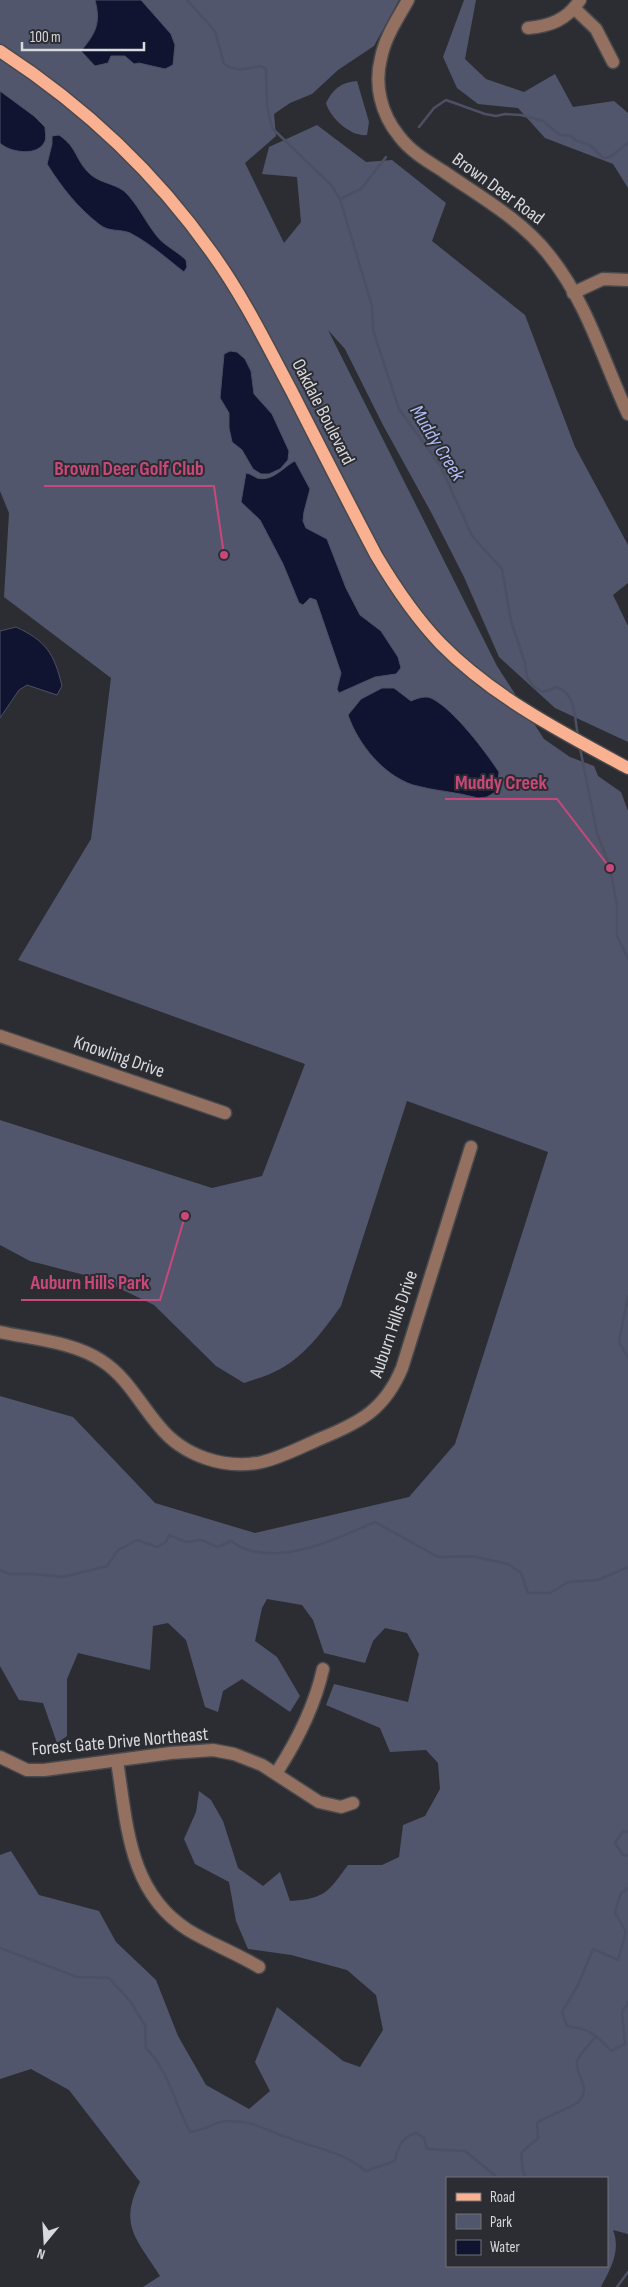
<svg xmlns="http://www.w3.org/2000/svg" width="628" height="2287" viewBox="0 0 628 2287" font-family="'Sofia Sans Condensed',sans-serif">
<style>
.green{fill:#51566d;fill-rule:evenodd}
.water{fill:#111430;stroke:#4d4f64}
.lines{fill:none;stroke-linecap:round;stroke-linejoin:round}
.stream{stroke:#4d4f64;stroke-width:2.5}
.minor-casing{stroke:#48494d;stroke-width:15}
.major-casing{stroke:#48494d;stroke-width:15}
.minor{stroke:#937060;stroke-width:12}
.major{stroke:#fab191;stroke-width:12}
.labels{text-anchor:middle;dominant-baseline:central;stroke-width:4;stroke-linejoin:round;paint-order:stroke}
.street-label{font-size:19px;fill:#d8d9dc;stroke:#2c2d32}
.water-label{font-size:20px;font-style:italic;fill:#b1bdf7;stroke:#2c2d32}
.leader{fill:none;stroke:#c8487b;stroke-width:2}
.callout-dot{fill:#c8487b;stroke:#2c2d32;stroke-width:2}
.callout-label{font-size:20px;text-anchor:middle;font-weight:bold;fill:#c8487b;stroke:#2c2d32;stroke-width:4;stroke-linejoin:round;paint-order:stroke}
</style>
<rect width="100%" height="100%" fill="#2c2d32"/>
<g class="green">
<path d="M 0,0 L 399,0 L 374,46 L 338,70 L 312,94 L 290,103 L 274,114 L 276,136 L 245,163 L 284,243 L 301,222 L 297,177 L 262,174 L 269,147 L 317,125 L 366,162 L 392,160 L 446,203 L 432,241 L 525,315 L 575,447 L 628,545 L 628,583 L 613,595 L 628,626 L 628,742 L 555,708 L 499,657 L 464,577 L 432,514 L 383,425 L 345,349 L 328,330 L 497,666 L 544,739 L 570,757 L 594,766 L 598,776 L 621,792 L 628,811 L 628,2234 L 613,2230 C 621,2251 611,2268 601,2287 L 143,2287 L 160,2276 C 137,2239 118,2226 140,2182 L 69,2090 L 31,2069 L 0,2079 L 0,1855 L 11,1851 L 39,1895 L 99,1911 L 116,1942 L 156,1980 L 178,2036 L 206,2085 L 249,2109 L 270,2091 L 255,2062 L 277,2007 L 343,2061 L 360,2067 L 383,2030 L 376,1995 L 347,1970 L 291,1955 L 248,1949 L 236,1921 L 229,1882 L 195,1864 L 184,1839 L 196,1812 L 199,1791 L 211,1800 L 223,1821 L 238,1868 L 263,1886 L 280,1872 L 290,1901 C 325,1899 328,1892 348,1865 L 382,1865 L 399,1857 L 403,1825 L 425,1816 L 440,1789 L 438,1763 L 426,1750 L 390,1752 L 380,1728 L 326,1705 L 334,1684 L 408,1702 L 419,1654 L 407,1633 L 385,1628 L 373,1641 L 365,1663 L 324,1653 L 313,1620 L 302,1605 L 267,1599 L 262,1608 L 255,1641 L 277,1657 L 300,1696 L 290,1712 L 242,1679 L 223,1691 L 218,1712 L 205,1707 L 186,1640 L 168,1623 L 153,1626 L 150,1670 L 78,1653 L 67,1679 L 67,1736 L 57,1743 L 43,1703 L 19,1700 L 0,1666 L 0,1396 L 73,1417 L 155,1503 L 255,1533 L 409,1497 L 455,1444 L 548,1152 L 407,1101 L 341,1306 C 323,1331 303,1359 274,1372 C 265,1377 254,1379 244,1383 L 216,1366 L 154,1305 L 100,1279 L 30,1261 L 0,1245 L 0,1120 L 212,1188 L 262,1176 L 305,1064 L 18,960 L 91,839 L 111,678 L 4,597 L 9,513 L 0,491 ZM 447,2178 L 607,2178 L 607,2266 L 447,2266 Z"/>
<path d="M 464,0 L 476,0 L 465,59 L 486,79 L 524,92 L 555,74 L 573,107 L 614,101 L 628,113 L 628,188 L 613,164 L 545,138 L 518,108 L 478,104 L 457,88 L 443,57 Z"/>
<path d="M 357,81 L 369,122 L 367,135 C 351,137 330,118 326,103 C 333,89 341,82 357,81 Z"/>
</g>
<g class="water">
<path d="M 95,0 L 141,0 L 171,34 L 175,45 L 173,65 L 165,69 L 139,63 L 134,64 L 125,56 L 111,56 L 108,63 L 95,66 L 81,51 C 96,33 101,23 95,0 Z"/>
<path d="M 0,91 L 34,116 L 45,127 C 45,132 47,139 44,143 C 36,157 9,152 0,143 Z"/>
<path d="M 59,135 C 78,148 75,160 90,174 C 100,183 113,183 124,191 C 137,203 145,221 156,235 C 163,245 177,251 186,260 L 187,267 L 184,272 C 166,258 151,244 130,233 C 120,229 109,232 100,225 C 78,208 62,188 47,164 L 52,144 L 52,136 Z"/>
<path d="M 230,351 L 237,352 L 245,359 L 251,371 L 254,394 L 272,414 L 289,451 L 288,460 L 280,469 L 269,474 L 261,474 L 253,469 L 242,450 L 232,442 L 229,428 L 229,413 L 220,398 L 224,354 Z"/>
<path d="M 295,461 L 310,489 L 304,512 L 303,521 L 306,528 L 327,539 L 346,588 L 360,615 L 381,631 L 398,657 L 401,668 L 396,674 L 375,677 L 339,693 L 337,689 L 341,673 L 316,600 L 310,598 L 303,605 L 299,603 L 283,564 L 260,520 L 241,502 L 246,473 C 251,474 253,476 257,478 C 273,482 283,467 295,461 Z"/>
<path d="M 16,627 C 46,641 54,653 62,686 L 57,695 L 27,685 L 19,690 L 0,718 L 0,631 Z"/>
<path d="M 382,688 L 394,688 L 411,701 C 418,698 426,695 433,699 C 455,711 485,751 499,772 L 497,791 L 487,797 L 478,798 C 457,792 434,791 413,785 C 383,775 358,744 348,715 L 361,699 Z"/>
</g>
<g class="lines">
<g class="stream">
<path d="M 187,0 L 215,31 L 224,64 C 239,73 245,68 261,66 L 266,69 L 267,106 L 272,128 L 331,185 L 340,199 L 372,306 L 373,330 L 399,409 L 441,467 L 472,536 L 502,569 L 511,621 L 525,663 L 527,677 L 534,687 L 543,692 L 557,687 C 577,695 574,718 578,735"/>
<path d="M 419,127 L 434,108 L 446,100 L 485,114 L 496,116 L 505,114 L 521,115 L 543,121 L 560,135 L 571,136 L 575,140 L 590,145 L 603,158 L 610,157 L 628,143"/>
<path d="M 340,199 L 361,189 L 386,157"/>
<path d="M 580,748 L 597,833 L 610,868 L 617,905 L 617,936 L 628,959"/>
<path d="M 628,1296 L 619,1342 L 628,1358"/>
<path d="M 0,1570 L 9,1574 L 35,1574 L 63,1577 L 107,1566 L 118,1550 L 137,1540 L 157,1547 L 166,1542 L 169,1535 L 186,1542 L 201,1540 L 218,1547 L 231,1541 C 236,1544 242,1549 248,1550 C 291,1562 337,1538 375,1522 L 438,1557 L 471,1556 L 508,1564 L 521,1573 L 528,1593 L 550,1593 L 568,1582 L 598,1580 L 628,1567"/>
<path d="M 628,1832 L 623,1831 L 615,1843 L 622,1854 L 628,1856"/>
<path d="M 628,1888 L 621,1893 L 615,1912 L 626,1932 L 618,1960 L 593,1949 L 578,1985 L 562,2012 L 567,2026 C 589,2029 596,2034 611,2051 L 625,2044 L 622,2012 L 628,2002"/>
<path d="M 0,1948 L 77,1977 L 109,1978 L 130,2001 L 145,2025 L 146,2048 C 169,2071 175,2104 190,2132 C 205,2131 216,2121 226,2121 C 252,2120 265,2130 289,2138 C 317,2149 342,2151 366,2171 L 395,2161 C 398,2147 401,2138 416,2133 L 424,2138 L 427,2149 L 465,2151 L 498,2178"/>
<path d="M 526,2178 L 523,2171 L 521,2153 L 538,2138 L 537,2123 C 548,2115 573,2108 579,2101 C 592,2087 574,2073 577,2061 C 580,2053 591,2043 596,2036"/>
<path d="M 617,2287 L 628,2272"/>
</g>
<defs>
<g id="minor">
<path d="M 408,0 C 398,18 385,37 381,58 C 374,85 381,114 399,136 C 410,151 427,161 443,171 C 480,197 521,219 549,255 C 587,302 603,360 628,414"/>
<path d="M 574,8 L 596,29 L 613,62"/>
<path d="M 528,28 C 550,26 567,20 580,0"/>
<path d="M 573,293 L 603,279 L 628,280"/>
<path d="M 0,1036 L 225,1113"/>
<path d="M 0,1332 C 33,1339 74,1342 102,1361 C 127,1377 140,1404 159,1426 C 183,1456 225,1470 262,1462 C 283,1457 303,1446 322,1438 C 361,1422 385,1409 402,1368 L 471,1147"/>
<path d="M 0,1757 L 27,1770 L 44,1770 L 171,1753 L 213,1750 L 234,1754 L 262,1765 L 319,1802 L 341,1807 L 353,1803"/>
<path d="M 117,1761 C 127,1823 128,1892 188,1930 C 211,1944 236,1953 259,1967"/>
<path d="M 277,1772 C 297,1741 315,1705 323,1669"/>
</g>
<path id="major" d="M 0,51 C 83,105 155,172 212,253 C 243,296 266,343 291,390 C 319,445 347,500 376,555 C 395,587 415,617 441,644 C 493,697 563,733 628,768"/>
</defs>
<use href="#minor" class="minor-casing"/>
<use href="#major" class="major-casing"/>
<use href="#minor" class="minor"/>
<use href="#major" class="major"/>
</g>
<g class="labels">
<g class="street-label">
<text transform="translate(498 189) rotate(36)">Brown Deer Road</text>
<text transform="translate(323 412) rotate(63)">Oakdale Boulevard</text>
<text transform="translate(119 1057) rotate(19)">Knowling Drive</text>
<text transform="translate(394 1324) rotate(-71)">Auburn Hills Drive</text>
<text transform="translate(120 1742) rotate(-5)">Forest Gate Drive Northeast</text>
</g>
<g class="water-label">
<text transform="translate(437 443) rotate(58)">Muddy Creek</text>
</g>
</g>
<path class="leader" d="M224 555L214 486H44M610 868L557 799H445M185 1216L160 1300H21"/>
<g class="callout-dot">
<circle cx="224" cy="555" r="5"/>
<circle cx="610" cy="868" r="5"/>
<circle cx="185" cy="1216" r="5"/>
</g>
<g class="callout-label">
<text x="129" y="475">Brown Deer Golf Club</text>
<text x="501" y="789">Muddy Creek</text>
<text x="90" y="1289">Auburn Hills Park</text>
</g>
<rect x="446" y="2177" width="162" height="90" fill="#2c2d32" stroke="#717276"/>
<rect x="456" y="2193" width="25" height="8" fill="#fab191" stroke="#717276"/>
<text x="490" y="2202" font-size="15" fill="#d8d9dc">Road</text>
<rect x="456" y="2214" width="25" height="15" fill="#51566d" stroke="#717276"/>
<text x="490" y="2227" font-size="15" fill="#d8d9dc">Park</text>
<rect x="456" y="2240" width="25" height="15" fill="#111430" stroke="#717276"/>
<text x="490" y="2252" font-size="15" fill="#d8d9dc">Water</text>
<g transform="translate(45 2242) rotate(198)" stroke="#2c2d32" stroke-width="4" paint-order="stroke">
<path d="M0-4L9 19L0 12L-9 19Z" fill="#d8d9dc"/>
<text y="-8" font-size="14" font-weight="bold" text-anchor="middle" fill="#d8d9dc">N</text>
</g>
<path d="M22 42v8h122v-8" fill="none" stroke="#d8d9dc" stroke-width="2.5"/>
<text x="30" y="42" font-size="15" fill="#d8d9dc" stroke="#2c2d32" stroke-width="4" paint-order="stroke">100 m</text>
</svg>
